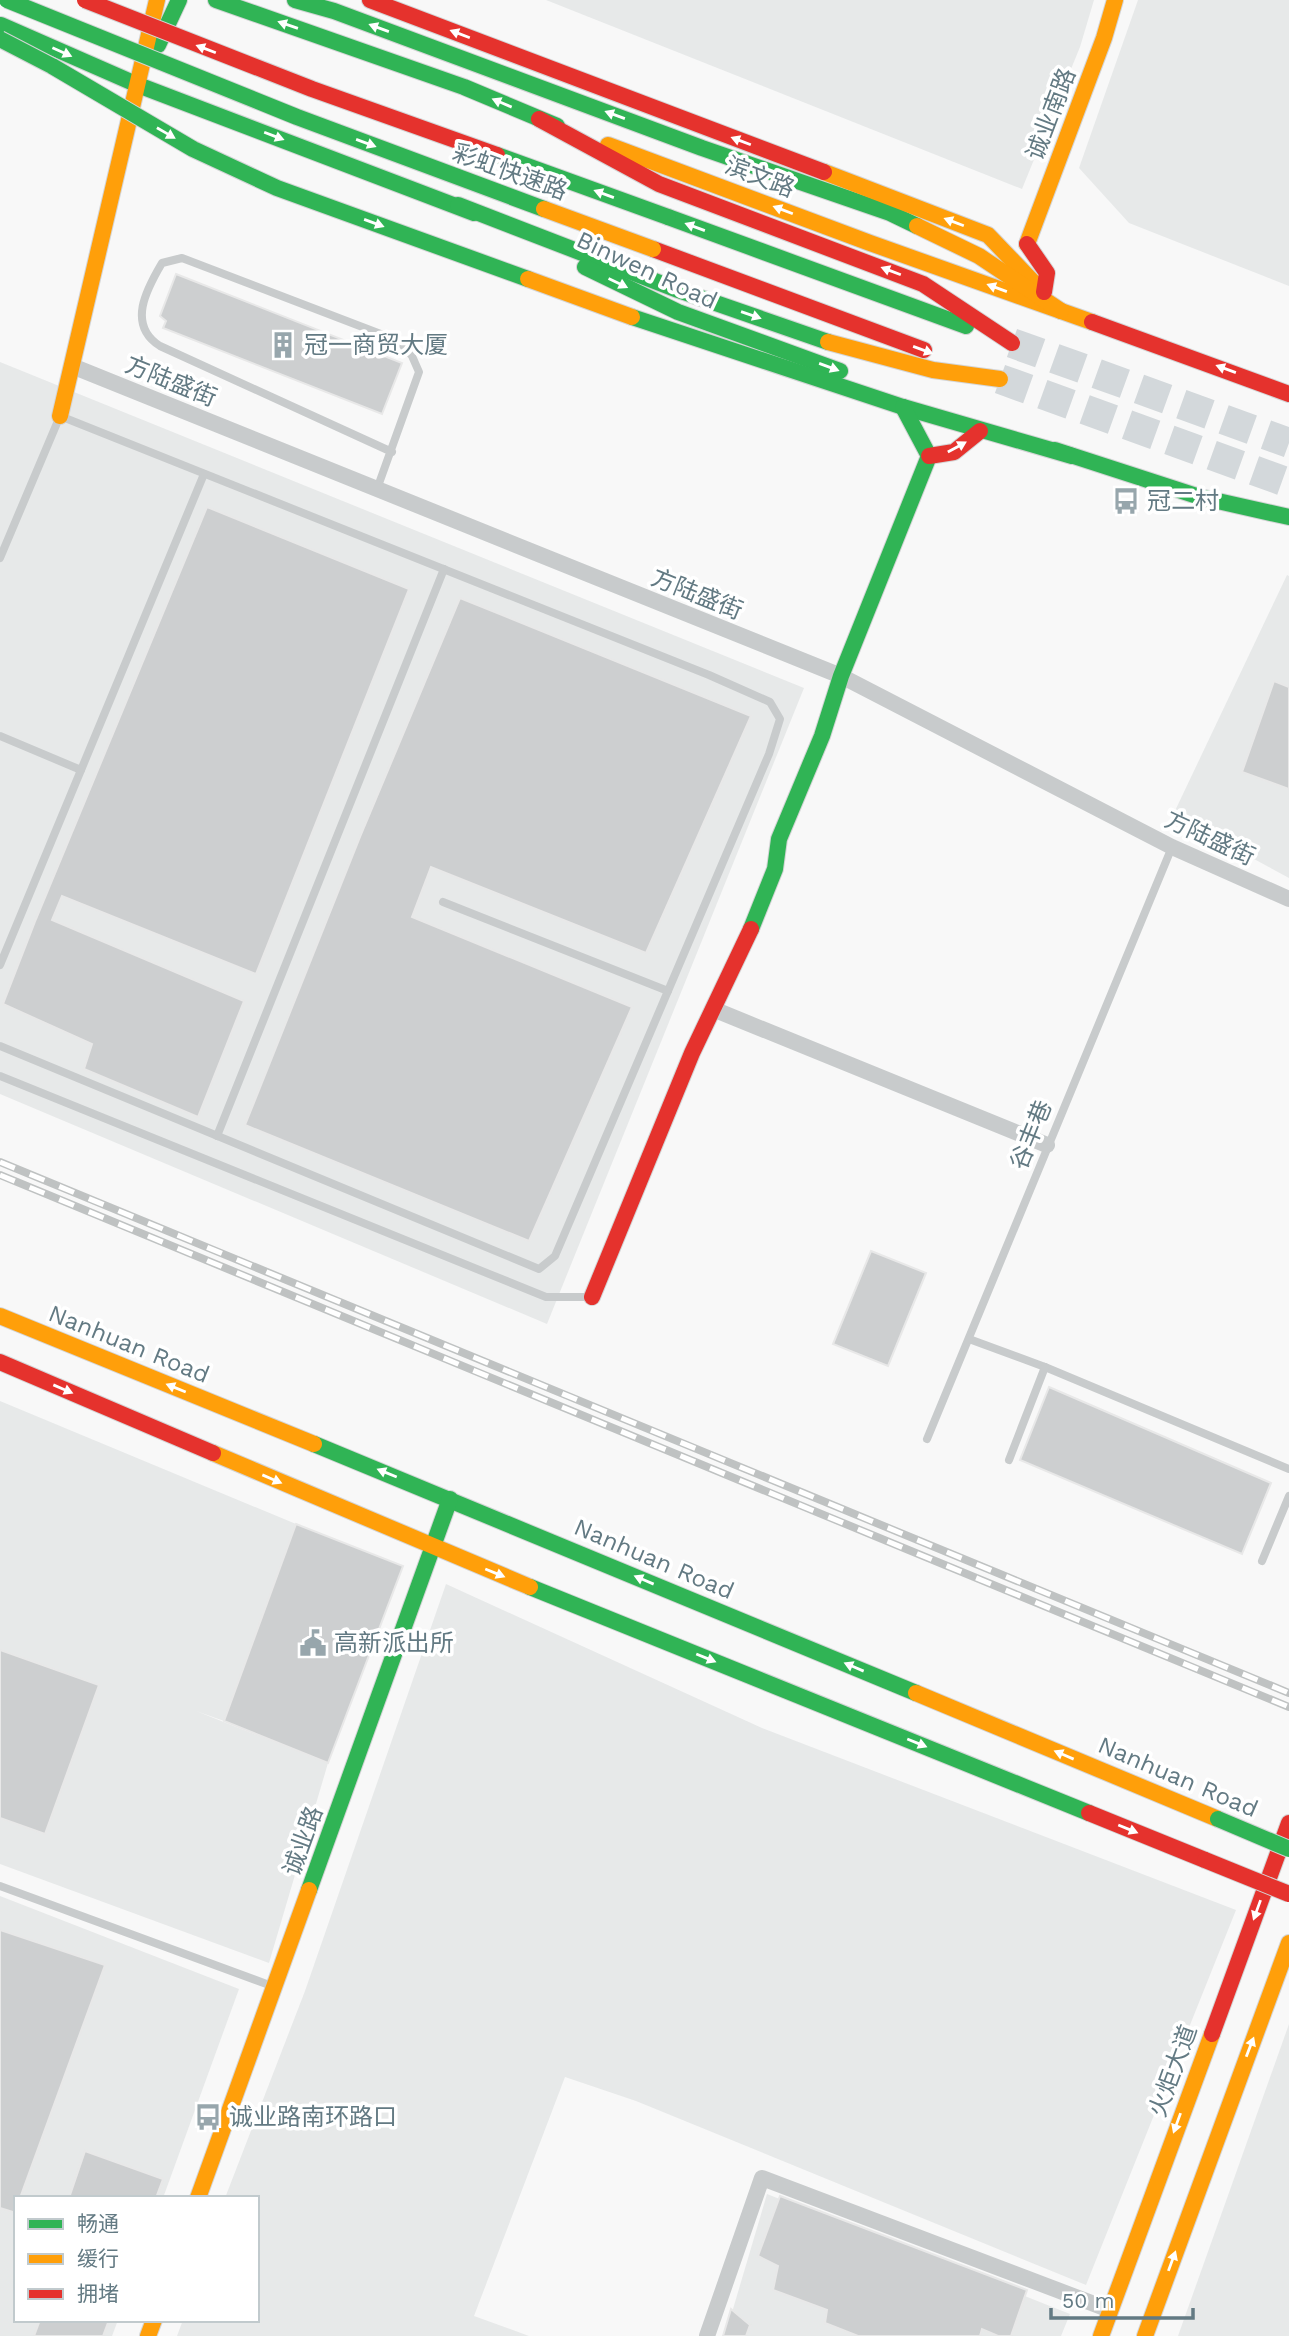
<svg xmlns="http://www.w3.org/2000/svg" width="1289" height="2336" viewBox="0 0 1289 2336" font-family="'Work Sans','Noto Sans SC',sans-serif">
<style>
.built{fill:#e7e9e9}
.building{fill:#cdcfd0;stroke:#e8e8e8;stroke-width:2}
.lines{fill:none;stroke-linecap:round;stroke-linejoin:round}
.highway-tunnel{stroke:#d3d8db;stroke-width:30;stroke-dasharray:30 15;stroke-linecap:butt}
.fast-casing{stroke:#d4d5d6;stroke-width:18}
.slow-casing{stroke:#d4d5d6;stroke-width:18}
.jam-casing{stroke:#d4d5d6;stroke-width:18}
.lane{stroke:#c8cbcc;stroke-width:8}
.street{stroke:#c8cbcc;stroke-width:16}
.fast{stroke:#30b455;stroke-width:16}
.slow{stroke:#ff9f0a;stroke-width:16}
.jam{stroke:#e5322d;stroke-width:16}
.rail-casing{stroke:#bfc2c2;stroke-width:8}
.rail{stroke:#fff;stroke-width:5;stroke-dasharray:16;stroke-linecap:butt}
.fast-bridge-casing{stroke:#d4d5d6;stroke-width:18;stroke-linecap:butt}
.slow-bridge-casing{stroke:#d4d5d6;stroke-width:18;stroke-linecap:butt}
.jam-bridge-casing{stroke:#d4d5d6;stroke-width:18;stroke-linecap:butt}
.fast-bridge{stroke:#30b455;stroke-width:16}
.slow-bridge{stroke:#ff9f0a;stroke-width:16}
.jam-bridge{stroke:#e5322d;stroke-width:16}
.oneway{fill:#fff}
.labels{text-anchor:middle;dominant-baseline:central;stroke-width:7;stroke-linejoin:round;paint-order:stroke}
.street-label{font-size:24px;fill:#637a83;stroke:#fff}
.poi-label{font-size:24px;fill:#637a83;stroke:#fff;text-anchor:start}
</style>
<rect width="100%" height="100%" fill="#f8f8f8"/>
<g class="built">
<path d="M 546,0 L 1094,0 L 1080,47 L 1022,189 Z"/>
<path d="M 1138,0 L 1289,0 L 1289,286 L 1129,223 L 1079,168 Z"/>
<path d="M 0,362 L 804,688 L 547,1324 L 0,1094 Z"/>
<path d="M 1287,575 L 1289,576 L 1289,878 L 1173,815 Z"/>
<path d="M 0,1401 L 296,1524 L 224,1721 L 196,1711 L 328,1763 L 269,1963 L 0,1864 Z"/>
<path d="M 446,1584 L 762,1728 L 1236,1910 L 1086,2285 L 636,2101 L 565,2077 L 474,2316 L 529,2336 L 177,2336 L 183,2320 L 257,2320 L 257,2198 L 225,2198 L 305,1991 Z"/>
<path d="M 0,1896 L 239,1989 L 163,2198 L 16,2198 L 16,2320 L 118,2320 L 112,2336 L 0,2336 Z"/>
<path d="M 1289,2024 L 1289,2336 L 1178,2336 Z"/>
<path d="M 767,2194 L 1070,2314 L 1061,2336 L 725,2336 Z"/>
</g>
<g class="building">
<path d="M 176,274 L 402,363 L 382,414 L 163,328 L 166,321 L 160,316 Z"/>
<path d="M 207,507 L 409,589 L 256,974 L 62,896 L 52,920 L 244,1001 L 198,1117 L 84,1069 L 92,1044 L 3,1004 L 36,919 Z"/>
<path d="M 460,598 L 751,716 L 646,953 L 431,867 L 412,917 L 632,1007 L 529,1241 L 245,1125 L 360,837 Z"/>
<path d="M 1274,681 L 1289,687 L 1289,789 L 1242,772 Z"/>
<path d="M 871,1251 L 926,1273 L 888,1366 L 833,1344 Z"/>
<path d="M 1049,1387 L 1271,1483 L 1242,1554 L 1020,1460 Z"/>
<path d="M 296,1524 L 403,1566 L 328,1763 L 224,1721 Z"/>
<path d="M 0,1650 L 99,1685 L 45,1834 L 0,1818 Z"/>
<path d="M 0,1930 L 105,1965 L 20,2198 L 16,2198 L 16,2213 L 0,2208 Z"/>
<path d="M 85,2151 L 163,2179 L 156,2198 L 69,2198 Z"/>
<path d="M 780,2196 L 1027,2290 L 1011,2336 L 998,2336 L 982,2329 L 980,2336 L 858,2336 L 825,2323 L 827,2310 L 773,2290 L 778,2266 L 758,2256 Z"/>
<path d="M 731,2309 L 750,2325 L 746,2336 L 723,2336 Z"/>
<path d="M 40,2320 L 109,2320 L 103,2336 L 34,2336 Z"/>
</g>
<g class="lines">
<g class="highway-tunnel">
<path d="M 1012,343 L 1289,443"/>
<path d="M 1000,379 L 1289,483"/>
</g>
<defs>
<g id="fast">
<path d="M 216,0 L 464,87 L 557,126"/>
<path d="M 295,0 L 334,11 L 702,148 L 890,213 L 917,226"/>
<path d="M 1,25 L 138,85 L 474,213"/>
<path d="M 158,45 L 179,0"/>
<path d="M 458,205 L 678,290 L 828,342"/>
<path d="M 668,217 L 966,326"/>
<path d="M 585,267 L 678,312 L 840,371"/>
<path d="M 632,317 L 903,407 L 1072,456"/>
<path d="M 1055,450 L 1200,497 L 1289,517"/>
<path d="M 751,929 L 775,869 L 779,839 L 822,736 L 841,676 L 929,456 L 903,407"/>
<path d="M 314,1444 L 916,1693"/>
<path d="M 530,1587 L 1089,1813"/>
<path d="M 309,1890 L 450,1499"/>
</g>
<g id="slow">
<path d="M 608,145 L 870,243 L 1092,322"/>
<path d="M 824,172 L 988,235 L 1036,285"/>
<path d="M 917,226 L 979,256 L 1061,311"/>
<path d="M 1027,244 L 1104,38 L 1115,0"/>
<path d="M 828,342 L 933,370 L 1000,379"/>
<path d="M 60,416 L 157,0"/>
<path d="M 0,1316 L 314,1444"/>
<path d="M 213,1453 L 530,1587"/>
<path d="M 916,1693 L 1218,1819"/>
<path d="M 198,2198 L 309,1890"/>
<path d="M 148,2336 L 154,2320"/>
<path d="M 1101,2336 L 1212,2034"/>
<path d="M 1145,2336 L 1289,1943"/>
</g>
<g id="jam">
<path d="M 370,0 L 824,172"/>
<path d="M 539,119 L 659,184 L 923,284 L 1012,343"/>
<path d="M 1027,244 L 1047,273 L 1044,292"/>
<path d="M 653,249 L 924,350"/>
<path d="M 1092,322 L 1289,394"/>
<path d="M 929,456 L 954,452 L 980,431"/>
<path d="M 592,1297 L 692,1053 L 751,929"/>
<path d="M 0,1362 L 213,1453"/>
<path d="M 1089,1813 L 1205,1860"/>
<path d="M 1212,2034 L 1289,1823"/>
</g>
</defs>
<use href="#fast" class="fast-casing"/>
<use href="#slow" class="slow-casing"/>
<use href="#jam" class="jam-casing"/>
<g class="lane">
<path d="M 377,489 L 419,372 L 412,356 L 399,341 L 182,258 L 162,263 C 146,290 127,325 160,346 L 392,452"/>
<path d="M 0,558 L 60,416 L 709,675 L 770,702 L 780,719 L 769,754 L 555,1256 L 539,1269 L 0,1046"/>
<path d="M 0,736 L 81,770"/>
<path d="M 443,902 L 668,991"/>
<path d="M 0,965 L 204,474"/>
<path d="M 0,1076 L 546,1297 L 589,1297"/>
<path d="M 217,1136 L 444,569"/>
<path d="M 969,1339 L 1045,1367 L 1289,1469"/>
<path d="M 927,1439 L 1172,847"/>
<path d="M 1009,1460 L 1045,1367"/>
<path d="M 1262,1561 L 1289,1496"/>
<path d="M 0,1886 L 272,1986"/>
</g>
<g class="street">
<path d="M 72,366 L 841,676 L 1172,847 L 1289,899"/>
<path d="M 713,1009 L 1047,1145"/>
<path d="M 707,2336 L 762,2178 L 1110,2310"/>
</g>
<use href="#fast" class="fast"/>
<use href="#slow" class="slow"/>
<use href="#jam" class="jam"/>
<defs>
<g id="rail">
<path d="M 0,1162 L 1289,1693"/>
<path d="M 0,1175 L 1289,1707"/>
</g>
</defs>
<use href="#rail" class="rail-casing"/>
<use href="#rail" class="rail"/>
<defs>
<g id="fast-bridge">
<path d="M 7,0 L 297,117 L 544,209"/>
<path d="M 0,39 L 52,66 L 193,149 L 277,188 L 528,279"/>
<path d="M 497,155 L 668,217"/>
<path d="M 1218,1819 L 1289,1849"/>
</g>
<g id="slow-bridge">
<path d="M 544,209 L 653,249"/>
<path d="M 528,279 L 632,317"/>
</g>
<g id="jam-bridge">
<path d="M 85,0 L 312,89 L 497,155"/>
<path d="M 1205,1860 L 1289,1894"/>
</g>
</defs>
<use href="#fast-bridge" class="fast-bridge-casing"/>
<use href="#slow-bridge" class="slow-bridge-casing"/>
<use href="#jam-bridge" class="jam-bridge-casing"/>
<use href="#fast-bridge" class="fast-bridge"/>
<use href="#slow-bridge" class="slow-bridge"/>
<use href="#jam-bridge" class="jam-bridge"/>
</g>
<defs><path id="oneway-solid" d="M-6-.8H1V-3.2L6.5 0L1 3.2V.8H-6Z" transform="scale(1.75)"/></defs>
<g class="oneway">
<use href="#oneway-solid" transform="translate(288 25) rotate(-161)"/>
<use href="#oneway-solid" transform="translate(379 28) rotate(-160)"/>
<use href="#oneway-solid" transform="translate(460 34) rotate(-159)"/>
<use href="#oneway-solid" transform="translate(206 49) rotate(-159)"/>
<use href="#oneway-solid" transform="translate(62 52) rotate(24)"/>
<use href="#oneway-solid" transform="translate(502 103) rotate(-157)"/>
<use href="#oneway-solid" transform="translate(615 115) rotate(-160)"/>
<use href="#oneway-solid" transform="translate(166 133) rotate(30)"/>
<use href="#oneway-solid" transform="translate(274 136) rotate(21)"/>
<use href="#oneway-solid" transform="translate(741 141) rotate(-159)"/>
<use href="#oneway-solid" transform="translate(366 143) rotate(20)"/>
<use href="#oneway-solid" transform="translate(604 194) rotate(-160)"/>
<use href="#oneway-solid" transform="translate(783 210) rotate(-159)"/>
<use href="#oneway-solid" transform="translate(954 222) rotate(-159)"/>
<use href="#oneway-solid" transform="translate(374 223) rotate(20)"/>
<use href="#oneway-solid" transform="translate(695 227) rotate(-160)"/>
<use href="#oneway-solid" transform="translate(891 271) rotate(-159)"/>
<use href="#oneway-solid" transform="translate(618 283) rotate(26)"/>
<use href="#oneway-solid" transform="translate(997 288) rotate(-160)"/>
<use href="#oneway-solid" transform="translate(751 315) rotate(19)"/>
<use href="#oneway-solid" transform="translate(923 350) rotate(20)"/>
<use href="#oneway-solid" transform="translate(829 367) rotate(20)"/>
<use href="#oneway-solid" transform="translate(1226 369) rotate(-160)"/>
<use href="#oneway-solid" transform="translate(957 447) rotate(-29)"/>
<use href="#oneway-solid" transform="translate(176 1388) rotate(-158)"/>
<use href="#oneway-solid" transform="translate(63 1389) rotate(23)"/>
<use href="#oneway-solid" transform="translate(387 1473) rotate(-158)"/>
<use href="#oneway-solid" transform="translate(272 1479) rotate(23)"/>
<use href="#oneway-solid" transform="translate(495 1573) rotate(22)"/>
<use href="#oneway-solid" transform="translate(644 1580) rotate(-157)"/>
<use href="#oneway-solid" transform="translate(706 1658) rotate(22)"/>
<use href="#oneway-solid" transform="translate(854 1667) rotate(-157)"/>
<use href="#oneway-solid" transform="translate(917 1743) rotate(22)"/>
<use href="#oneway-solid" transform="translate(1064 1755) rotate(-157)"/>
<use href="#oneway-solid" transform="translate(1128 1829) rotate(22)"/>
<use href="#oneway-solid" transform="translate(1257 1910) rotate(110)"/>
<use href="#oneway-solid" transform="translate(1250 2047) rotate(-69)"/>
<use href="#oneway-solid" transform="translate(1177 2123) rotate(110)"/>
<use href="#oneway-solid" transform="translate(1172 2261) rotate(-70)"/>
</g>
<defs>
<symbol id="building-bare" viewBox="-9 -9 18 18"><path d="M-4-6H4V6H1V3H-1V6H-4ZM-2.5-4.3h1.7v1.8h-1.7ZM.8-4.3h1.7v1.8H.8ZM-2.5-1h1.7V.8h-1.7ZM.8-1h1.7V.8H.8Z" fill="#97a6ac" stroke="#fff" stroke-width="2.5" paint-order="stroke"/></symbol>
<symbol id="bus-bare" viewBox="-9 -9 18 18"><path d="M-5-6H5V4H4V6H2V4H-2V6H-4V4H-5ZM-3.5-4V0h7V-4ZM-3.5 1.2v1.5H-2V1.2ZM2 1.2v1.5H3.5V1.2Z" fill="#97a6ac" stroke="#fff" stroke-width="2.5" paint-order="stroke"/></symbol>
<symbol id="civic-bare" viewBox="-9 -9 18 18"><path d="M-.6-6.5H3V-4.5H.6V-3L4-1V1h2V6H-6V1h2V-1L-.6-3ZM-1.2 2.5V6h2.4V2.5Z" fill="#97a6ac" stroke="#fff" stroke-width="2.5" paint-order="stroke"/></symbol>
</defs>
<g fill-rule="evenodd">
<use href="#building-bare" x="264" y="326" width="38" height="38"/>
<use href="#bus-bare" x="1107" y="482" width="38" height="38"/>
<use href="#civic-bare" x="294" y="1624" width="38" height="38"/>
<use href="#bus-bare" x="189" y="2098" width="38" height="38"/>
</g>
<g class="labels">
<g class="street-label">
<text transform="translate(1051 114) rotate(-69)">诚业南路</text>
<text transform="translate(510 172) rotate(20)">彩虹快速路</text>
<text transform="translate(760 177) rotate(21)">滨文路</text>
<text transform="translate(647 270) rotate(25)">Binwen Road</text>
<text transform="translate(171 381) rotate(22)">方陆盛街</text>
<text transform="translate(697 594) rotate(22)">方陆盛街</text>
<text transform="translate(1210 838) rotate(25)">方陆盛街</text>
<text transform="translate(1031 1135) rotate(-68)">谷丰巷</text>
<text transform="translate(129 1344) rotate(22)">Nanhuan Road</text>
<text transform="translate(654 1559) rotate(23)">Nanhuan Road</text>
<text transform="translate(1178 1777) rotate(23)">Nanhuan Road</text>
<text transform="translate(303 1841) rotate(-70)">诚业路</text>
<text transform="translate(1173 2071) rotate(-70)">火炬大道</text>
</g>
<g class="poi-label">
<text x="304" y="345">冠一商贸大厦</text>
<text x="1147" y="501">冠二村</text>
<text x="334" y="1643">高新派出所</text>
<text x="229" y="2117">诚业路南环路口</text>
</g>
</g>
<rect x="14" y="2196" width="245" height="126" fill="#ffffff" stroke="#c1cacd" stroke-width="2"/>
<rect x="28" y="2219" width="35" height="10" fill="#30b455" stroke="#c1cacd" stroke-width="2"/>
<text x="77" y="2231" font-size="21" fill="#637a83">畅通</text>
<rect x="28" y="2254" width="35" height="10" fill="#ff9f0a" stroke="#c1cacd" stroke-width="2"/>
<text x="77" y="2266" font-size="21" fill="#637a83">缓行</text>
<rect x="28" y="2289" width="35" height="10" fill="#e5322d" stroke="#c1cacd" stroke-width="2"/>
<text x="77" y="2301" font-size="21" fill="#637a83">拥堵</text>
<path d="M1051 2308v10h142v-10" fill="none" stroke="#637a83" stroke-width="3.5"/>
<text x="1062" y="2308" font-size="21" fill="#637a83" stroke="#ffffff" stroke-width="5" paint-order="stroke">50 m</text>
</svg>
